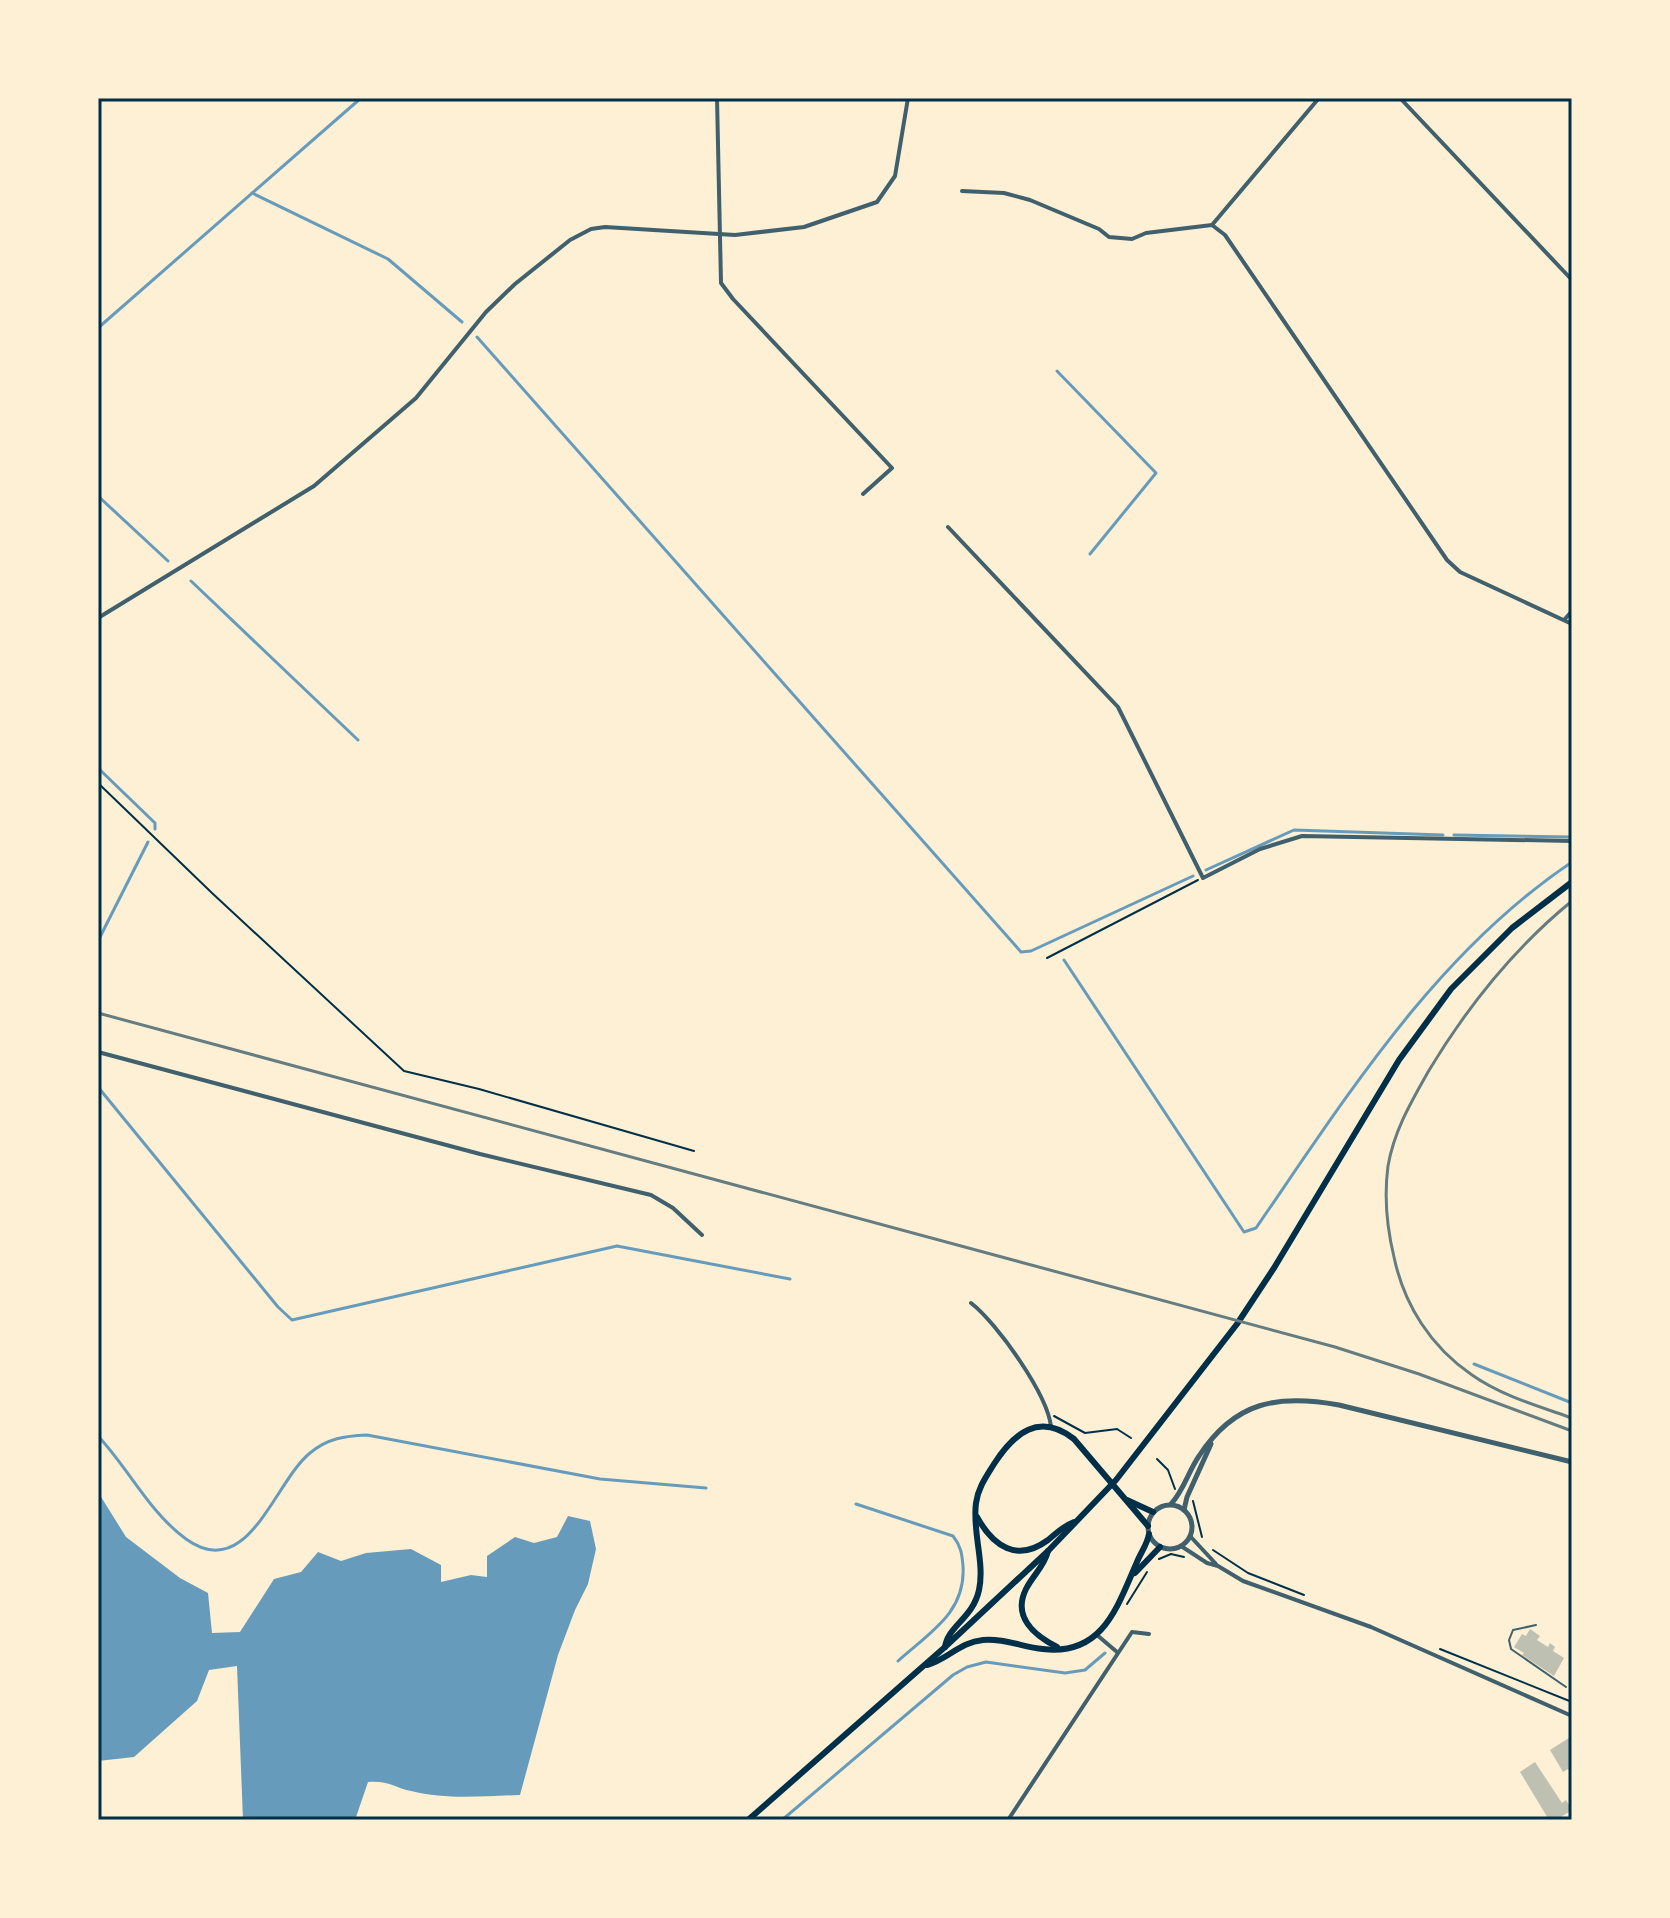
<svg xmlns="http://www.w3.org/2000/svg" width="1670" height="1918" viewBox="0 0 1670 1918" font-family="Helvetica,sans-serif">
<style>
.water{fill:#669bbc}
.lines{fill:none;stroke-linecap:round;stroke-linejoin:round}
.stream{stroke:#669bbc;stroke-width:3}
.building{fill:#bec0b2}
.path{stroke:#003049;stroke-width:2}
.service{stroke:#3f606c;stroke-width:2}
.minor{stroke:#3f606c;stroke-width:4}
.tertiary{stroke:#3f606c;stroke-width:5}
.secondary{stroke:#003049;stroke-width:6}
.rail{stroke:#657d81;stroke-width:3}
.neatline{fill:none;stroke:#003049;stroke-width:3}
</style>
<rect width="100%" height="100%" fill="#fdf0d5"/>
<path class="water" d="M 98,1492 L 126,1537 L 180,1578 L 208,1593 L 212,1633 L 240,1632 L 274,1579 L 301,1572 L 318,1552 L 341,1561 L 366,1553 L 411,1549 L 441,1565 L 441,1582 L 471,1575 L 487,1577 L 487,1556 L 515,1537 L 534,1543 L 557,1537 L 568,1516 L 590,1521 L 596,1549 L 588,1584 L 575,1610 L 558,1655 L 520,1795 C 484,1796 446,1800 411,1791 C 393,1787 388,1780 368,1782 L 355,1820 L 243,1820 L 237,1666 L 209,1670 L 197,1701 L 134,1757 L 98,1761 Z"/>
<g class="lines">
<g class="stream">
<path d="M 252,193 L 388,259 L 462,322"/>
<path d="M 98,328 L 361,98"/>
<path d="M 477,337 L 1021,952 L 1031,951 L 1193,876"/>
<path d="M 1057,371 L 1156,473 L 1090,554"/>
<path d="M 98,496 L 168,561"/>
<path d="M 191,581 L 358,740"/>
<path d="M 98,768 L 155,823 L 155,829"/>
<path d="M 1454,835 L 1572,837"/>
<path d="M 1206,870 L 1294,830 L 1443,835"/>
<path d="M 98,941 L 148,842"/>
<path d="M 1064,960 L 1244,1232 L 1256,1228 C 1347,1096 1436,953 1572,862"/>
<path d="M 98,1087 L 278,1307 L 292,1320 L 617,1246 L 790,1279"/>
<path d="M 1474,1364 L 1572,1403"/>
<path d="M 98,1436 C 129,1469 149,1512 186,1539 C 248,1584 274,1482 310,1453 C 328,1438 345,1436 367,1435 L 600,1479 L 706,1488"/>
<path d="M 856,1504 L 953,1536 C 961,1546 962,1554 963,1566 C 966,1613 929,1633 898,1661"/>
<path d="M 782,1820 L 953,1675 L 967,1667 L 986,1662 L 1065,1673 L 1085,1670 L 1105,1653"/>
</g>
</g>
<g class="building">
<path d="M 1530,1629 L 1540,1636 L 1537,1640 L 1548,1647 L 1550,1643 L 1555,1647 L 1553,1651 L 1564,1658 L 1554,1676 L 1522,1655 L 1524,1653 L 1514,1647 L 1522,1634 L 1526,1636 Z"/>
<path d="M 1572,1736 L 1572,1775 L 1568,1769 L 1563,1772 L 1550,1750 Z"/>
<path d="M 1535,1762 L 1562,1803 L 1566,1800 L 1572,1810 L 1556,1820 L 1549,1820 L 1520,1772 Z"/>
</g>
<g class="lines">
<g class="path">
<path d="M 98,783 L 212,893 L 404,1071 L 479,1089 L 694,1151"/>
<path d="M 1047,958 L 1198,880"/>
<path d="M 1054,1416 L 1085,1433 L 1117,1429 L 1131,1438"/>
<path d="M 1157,1459 L 1168,1470 L 1175,1489"/>
<path d="M 1193,1501 L 1202,1537"/>
<path d="M 1213,1550 L 1248,1573 L 1304,1595"/>
<path d="M 1159,1559 L 1171,1554 L 1184,1557"/>
<path d="M 1127,1604 L 1147,1572"/>
<path d="M 1440,1649 L 1572,1702"/>
</g>
<path class="service" d="M 1536,1625 L 1513,1630 L 1509,1640 L 1511,1649 L 1566,1687"/>
<g class="minor">
<path d="M 717,98 L 721,283 L 733,299 L 892,468 L 863,494"/>
<path d="M 1400,98 L 1572,280"/>
<path d="M 962,191 L 1004,193 L 1030,200 L 1099,229 L 1109,237 L 1132,239 L 1146,233 L 1212,225 L 1225,235 L 1447,560 L 1460,572 L 1572,624"/>
<path d="M 1212,225 L 1319,98"/>
<path d="M 948,527 L 1118,707 L 1203,878 L 1260,849 L 1302,836 L 1572,841"/>
<path d="M 98,618 L 314,486 L 416,398 L 486,312 L 515,284 L 570,240 L 591,229 L 605,227 L 735,235 L 804,227 L 877,202 L 895,176 L 908,98"/>
<path d="M 1564,620 L 1572,611"/>
<path d="M 98,1052 L 480,1154 L 651,1195 L 673,1208 L 702,1235"/>
<path d="M 971,1303 C 997,1323 1048,1395 1051,1427"/>
<path d="M 1190,1536 L 1216,1564"/>
<path d="M 1181,1546 L 1207,1563 L 1218,1566 L 1243,1581 L 1371,1627 L 1572,1716"/>
<path d="M 1097,1635 L 1117,1652"/>
<path d="M 1008,1820 L 1132,1632 L 1149,1634"/>
</g>
<g class="tertiary">
<path d="M 1171,1504 C 1184,1490 1188,1472 1199,1456 C 1235,1401 1278,1394 1339,1405 L 1572,1462"/>
<circle cx="1170" cy="1527" r="22"/>
<path d="M 1184,1510 L 1187,1497 L 1211,1444"/>
</g>
<g class="secondary">
<path d="M 1127,1500 L 1153,1512"/>
<path d="M 977,1517 C 993,1546 1017,1563 1048,1540 C 1057,1533 1063,1526 1074,1522"/>
<path d="M 1048,1551 C 1044,1567 1033,1575 1026,1589 C 1012,1617 1035,1636 1057,1647"/>
<path d="M 1135,1573 L 1160,1547"/>
<path d="M 945,1647 C 948,1626 973,1618 979,1590 C 985,1562 972,1532 976,1503 C 978,1488 986,1477 994,1464 C 1014,1433 1039,1412 1074,1439 L 1148,1526"/>
<path d="M 927,1665 C 948,1659 960,1642 983,1640 C 1003,1638 1023,1647 1043,1649 C 1103,1656 1117,1607 1137,1562 C 1141,1552 1147,1545 1149,1534"/>
<path d="M 748,1820 L 945,1647 L 1048,1551 L 1116,1480 L 1237,1324 L 1274,1268 L 1399,1060 L 1451,989 L 1512,928 L 1572,882"/>
</g>
<g class="rail">
<path d="M 1572,901 C 1513,949 1467,1007 1428,1072 C 1411,1102 1394,1131 1388,1166 C 1384,1196 1387,1228 1394,1257 C 1404,1305 1431,1347 1472,1375 C 1502,1396 1538,1406 1572,1418"/>
<path d="M 98,1013 L 1335,1347 L 1419,1374 L 1572,1431"/>
</g>
</g>
<rect width="1670" height="1918" fill="none" stroke="#fdf0d5" stroke-width="200"/>
<rect x="100" y="100" width="1470" height="1718" class="neatline"/>
</svg>
